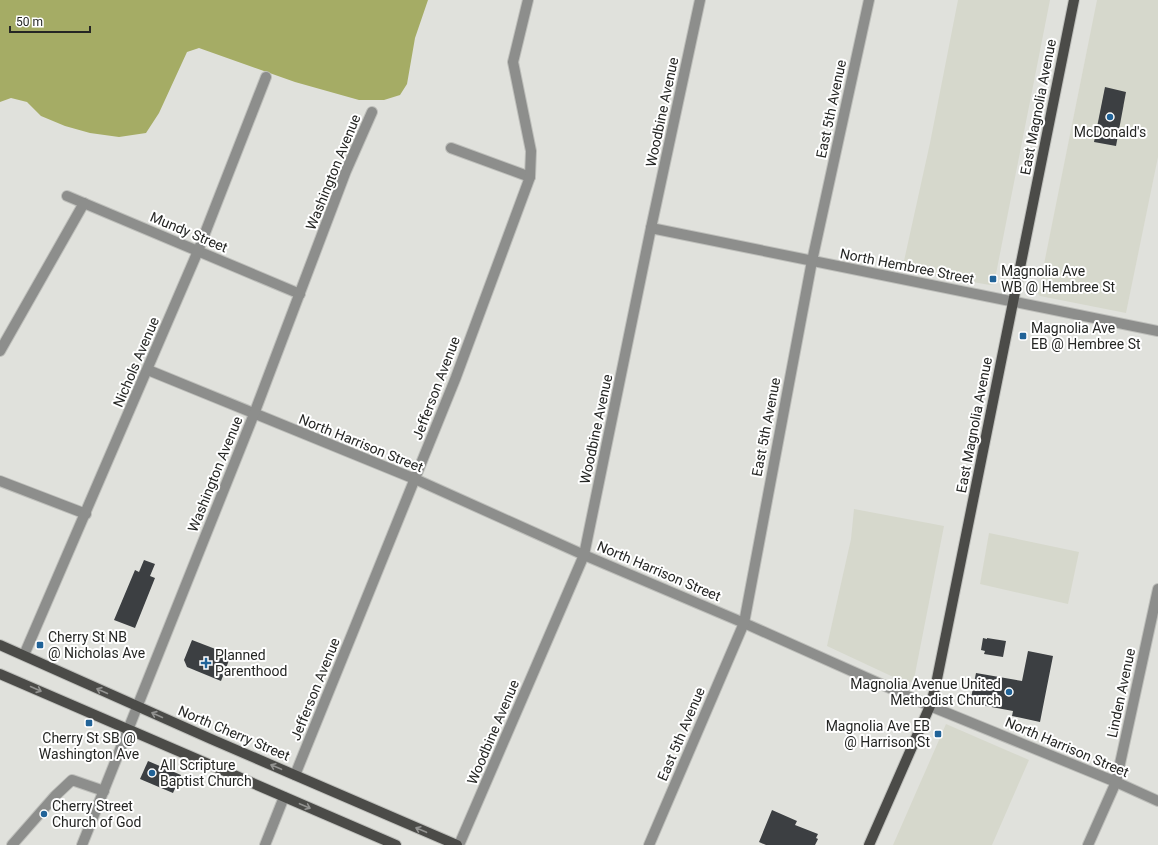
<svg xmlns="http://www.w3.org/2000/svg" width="1158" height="845" viewBox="0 0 1158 845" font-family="Roboto,sans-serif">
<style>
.built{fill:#d6d8cc}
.forest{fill:#a5ac65}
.building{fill:#3c3f42}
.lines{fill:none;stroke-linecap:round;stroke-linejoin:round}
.minor-casing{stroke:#bebfbb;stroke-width:12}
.major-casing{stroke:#bebfbb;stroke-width:12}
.minor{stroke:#8d8e8c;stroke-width:10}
.major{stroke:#4b4b48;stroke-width:10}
.oneway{stroke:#939391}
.poi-dot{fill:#216398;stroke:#fff;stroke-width:1.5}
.labels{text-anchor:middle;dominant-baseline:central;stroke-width:4;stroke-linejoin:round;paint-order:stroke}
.street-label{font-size:14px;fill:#252624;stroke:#fff}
.poi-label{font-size:14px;fill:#252624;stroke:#fff;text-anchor:start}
</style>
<rect width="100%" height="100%" fill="#e0e1dc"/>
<g class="built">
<path d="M 958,0 L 1050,0 L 994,284 L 990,285 L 902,270 L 930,143 Z"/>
<path d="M 1097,0 L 1158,0 L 1158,157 L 1126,313 L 1040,296 L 1038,294 Z"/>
<path d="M 854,509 L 944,526 L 914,679 L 911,682 L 904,682 L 827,646 L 851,539 Z"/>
<path d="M 989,533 L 1079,552 L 1068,604 L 980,584 Z"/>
<path d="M 946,724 L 1029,760 L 992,845 L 893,845 Z"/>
</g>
<path class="forest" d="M 0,0 L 428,0 L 415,38 L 407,84 L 400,95 L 384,100 L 359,100 L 295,82 L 199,48 L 187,52 L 159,113 L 146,133 L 119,137 L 90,133 L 65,126 L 41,116 L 27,102 L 11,98 L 0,102 Z"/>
<g class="building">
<path d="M 1105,87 L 1126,92 L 1116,146 L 1094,142 Z"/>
<path d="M 144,560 L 155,564 L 150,576 L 155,578 L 135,628 L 114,620 L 135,570 L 139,572 Z"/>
<path d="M 983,638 L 987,639 L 987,638 L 1006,641 L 1003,657 L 984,654 L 985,651 L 981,650 Z"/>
<path d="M 192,640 L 231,655 L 221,681 L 187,667 L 184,660 Z"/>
<path d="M 1028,651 L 1053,656 L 1040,722 L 1012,716 L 1013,711 L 970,703 L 976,673 L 1022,681 Z"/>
<path d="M 148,761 L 181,775 L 173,793 L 140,779 Z"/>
<path d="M 772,810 L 797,821 L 795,825 L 818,834 L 816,838 L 818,839 L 815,845 L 766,845 L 759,842 Z"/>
</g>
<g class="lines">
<defs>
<g id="minor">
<path d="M 451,148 L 530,177"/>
<path d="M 67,196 L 300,294"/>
<path d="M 651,228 L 1158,331"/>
<path d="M 0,351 L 84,203"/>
<path d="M 148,370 L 415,479 L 584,555 L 744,623 L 930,706 L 1116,782 L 1158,801"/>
<path d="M 0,481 L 86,514"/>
<path d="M 24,655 L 198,251 L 266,77"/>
<path d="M 295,775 L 456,377 L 530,177 L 531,151 L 513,62 L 528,0"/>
<path d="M 12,845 L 55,796 L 72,780 L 104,791"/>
<path d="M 82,845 L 254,414 L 346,171 L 372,112"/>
<path d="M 265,845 L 284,797"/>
<path d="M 459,845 L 584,555 L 651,228 L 700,0"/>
<path d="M 649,845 L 744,623 L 812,261 L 869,0"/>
<path d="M 1088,845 L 1116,782 L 1158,589"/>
</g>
<g id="major">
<path d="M 0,645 L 211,739 L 457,845"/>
<path d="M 0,674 L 396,845"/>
<path d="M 869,845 L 930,706 L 935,689 L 1074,0"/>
</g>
</defs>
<use href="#minor" class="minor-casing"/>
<use href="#major" class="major-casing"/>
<use href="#minor" class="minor"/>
<use href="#major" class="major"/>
</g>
<defs><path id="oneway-shaft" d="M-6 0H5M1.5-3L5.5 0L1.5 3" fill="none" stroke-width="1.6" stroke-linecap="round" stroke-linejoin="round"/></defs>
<g class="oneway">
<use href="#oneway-shaft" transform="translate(36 689) rotate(24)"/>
<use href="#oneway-shaft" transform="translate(102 691) rotate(-156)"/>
<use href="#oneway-shaft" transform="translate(157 715) rotate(-156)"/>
<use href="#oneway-shaft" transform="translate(276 767) rotate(-157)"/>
<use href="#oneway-shaft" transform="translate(305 806) rotate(23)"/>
<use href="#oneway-shaft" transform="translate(421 830) rotate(-157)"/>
</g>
<g class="poi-dot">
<circle cx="1110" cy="117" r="4"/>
<rect x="989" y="275" width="8" height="8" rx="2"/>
<rect x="1019" y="332" width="8" height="8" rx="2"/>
<rect x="36" y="641" width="8" height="8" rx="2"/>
<path d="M204 657h4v4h4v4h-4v4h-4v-4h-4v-4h4z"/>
<circle cx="1009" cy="692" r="4"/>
<rect x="85" y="719" width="8" height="8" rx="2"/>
<rect x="934" y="730" width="8" height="8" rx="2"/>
<circle cx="152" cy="773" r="4"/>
<circle cx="44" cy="814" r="4"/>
</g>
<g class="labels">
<g class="street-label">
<text transform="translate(1038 107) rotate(-79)">East Magnolia Avenue</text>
<text transform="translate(831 109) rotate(-78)">East 5th Avenue</text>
<text transform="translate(662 112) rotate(-78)">Woodbine Avenue</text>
<text transform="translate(333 172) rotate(-68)">Washington Avenue</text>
<text transform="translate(189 232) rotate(23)">Mundy Street</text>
<text transform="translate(907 266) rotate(11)">North Hembree Street</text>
<text transform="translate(136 362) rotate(-67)">Nichols Avenue</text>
<text transform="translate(436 388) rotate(-69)">Jefferson Avenue</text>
<text transform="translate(974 425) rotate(-79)">East Magnolia Avenue</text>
<text transform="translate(766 427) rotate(-79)">East 5th Avenue</text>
<text transform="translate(596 429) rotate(-78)">Woodbine Avenue</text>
<text transform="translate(361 443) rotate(22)">North Harrison Street</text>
<text transform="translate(215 474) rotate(-68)">Washington Avenue</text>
<text transform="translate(659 571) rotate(23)">North Harrison Street</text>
<text transform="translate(315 689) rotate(-68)">Jefferson Avenue</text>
<text transform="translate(1121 693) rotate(-78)">Linden Avenue</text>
<text transform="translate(493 732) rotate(-67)">Woodbine Avenue</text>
<text transform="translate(234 733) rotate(23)">North Cherry Street</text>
<text transform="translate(681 734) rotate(-67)">East 5th Avenue</text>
<text transform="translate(1067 747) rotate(23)">North Harrison Street</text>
</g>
<g class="poi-label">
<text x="1110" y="132" text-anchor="middle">McDonald's</text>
<text x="1001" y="271">Magnolia Ave<tspan x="1001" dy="16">WB @ Hembree St</tspan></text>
<text x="1031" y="328">Magnolia Ave<tspan x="1031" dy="16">EB @ Hembree St</tspan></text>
<text x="48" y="637">Cherry St NB<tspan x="48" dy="16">@ Nicholas Ave</tspan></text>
<text x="215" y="655">Planned<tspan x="215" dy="16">Parenthood</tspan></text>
<text x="1001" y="684" text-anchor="end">Magnolia Avenue United<tspan x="1001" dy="16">Methodist Church</tspan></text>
<text x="930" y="726" text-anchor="end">Magnolia Ave EB<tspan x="930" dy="16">@ Harrison St</tspan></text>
<text x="89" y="738" text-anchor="middle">Cherry St SB @<tspan x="89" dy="16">Washington Ave</tspan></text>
<text x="160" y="765">All Scripture<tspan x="160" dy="16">Baptist Church</tspan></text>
<text x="52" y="806">Cherry Street<tspan x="52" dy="16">Church of God</tspan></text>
</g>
</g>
<path d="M10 26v6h80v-6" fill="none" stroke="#252624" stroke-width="2"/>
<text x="16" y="26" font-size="12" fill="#252624" stroke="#ffffff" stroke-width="3" paint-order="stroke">50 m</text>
</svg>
